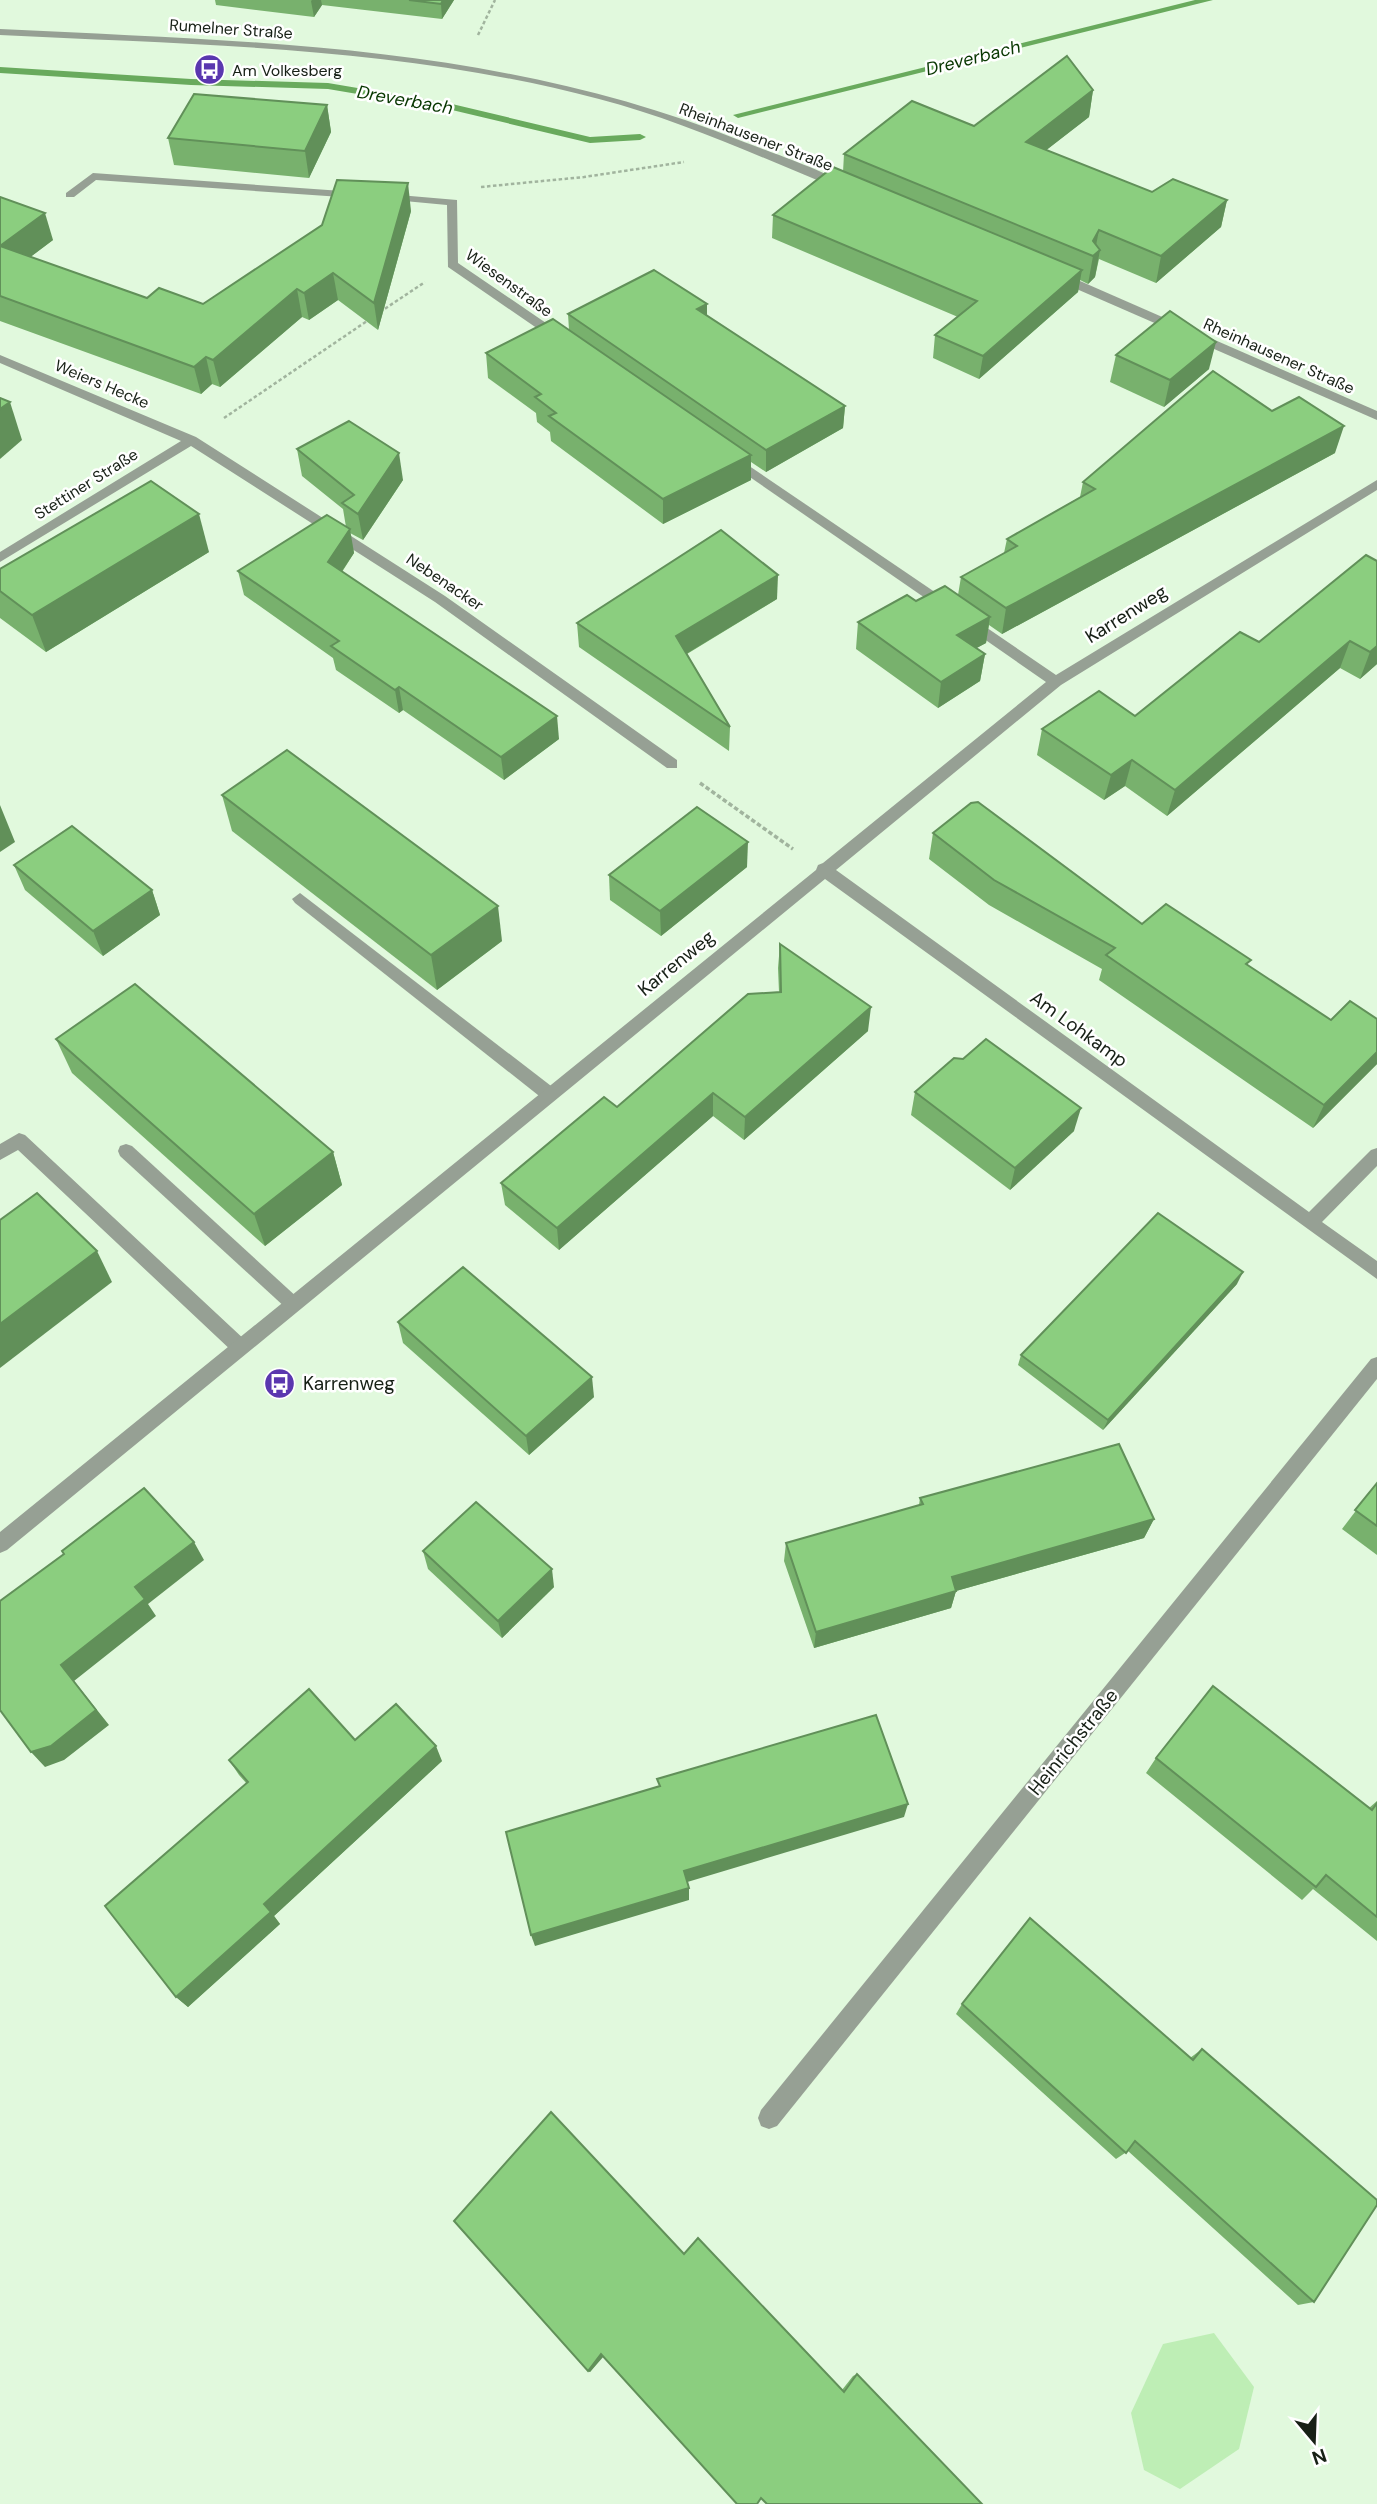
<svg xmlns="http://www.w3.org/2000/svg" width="1377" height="2504" viewBox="0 0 1377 2504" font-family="'DM Sans',sans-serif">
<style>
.green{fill:#beeeb5}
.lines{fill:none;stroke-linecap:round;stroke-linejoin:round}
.stream{fill:#69aa5d;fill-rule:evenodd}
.path-far1{stroke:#a1b49e;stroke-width:2.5;stroke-dasharray:3.5 2.5;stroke-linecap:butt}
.path{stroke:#a1b49e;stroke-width:3.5;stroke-dasharray:4.5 2.5;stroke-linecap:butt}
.service{fill:#96a094;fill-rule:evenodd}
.minor{fill:#96a094;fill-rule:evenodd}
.tertiary{fill:#96a094;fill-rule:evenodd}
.wall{fill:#78b16d}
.shaded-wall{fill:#619059}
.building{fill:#8bce7f;stroke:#619059;stroke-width:2}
.labels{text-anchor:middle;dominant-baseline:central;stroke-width:5;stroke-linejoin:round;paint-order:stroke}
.far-street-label{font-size:16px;fill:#172016;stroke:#fff}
.far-poi-label{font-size:16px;fill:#172016;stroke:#fff;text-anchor:start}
.far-water-label{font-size:18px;font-style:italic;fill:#083701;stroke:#fff}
.street-label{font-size:19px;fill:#172016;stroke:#fff}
.poi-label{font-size:19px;fill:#172016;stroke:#fff;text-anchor:start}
</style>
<rect width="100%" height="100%" fill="#e1f9dd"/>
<path class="green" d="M 1214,2333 L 1254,2387 L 1239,2449 L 1180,2489 L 1144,2470 L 1131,2413 L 1163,2344 Z"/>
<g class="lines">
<g class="stream">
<path d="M 1195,0 L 1213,0 L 738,118 L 733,115 Z"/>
<path d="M 0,67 L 191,79 L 328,83 L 452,104 L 590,137 L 640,134 L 646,137 L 640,140 L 590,143 L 452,110 L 328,89 L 191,85 L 0,73 Z"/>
</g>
<g class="path-far1">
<path d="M 478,35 L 495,0"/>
<path d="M 481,187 L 584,177 L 684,162"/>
<path d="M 380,312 L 425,282"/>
<path d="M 224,418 L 370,319"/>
</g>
<path class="path" d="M 700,783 L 793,849"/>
<g class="service">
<path d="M 300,893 L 555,1089 L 557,1094 L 555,1099 L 543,1099 L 295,903 L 292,899 Z"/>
<path d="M 19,1133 L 25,1135 L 246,1341 L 249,1347 L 246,1353 L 240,1355 L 234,1353 L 18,1150 L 0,1160 L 0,1144 Z"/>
<path d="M 126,1144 L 132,1146 L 299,1299 L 302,1304 L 299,1309 L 293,1312 L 287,1309 L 120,1156 L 118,1151 L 120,1146 Z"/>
</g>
<g class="minor">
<path d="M 93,173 L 356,192 L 362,195 L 356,198 L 96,180 L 74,197 L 66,197 L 66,193 Z"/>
<path d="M 387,194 L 457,200 L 458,263 L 565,336 L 565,342 L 557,342 L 448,267 L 447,205 L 383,199 L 381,197 Z"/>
<path d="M 0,355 L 196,437 L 445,596 L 677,760 L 677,768 L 667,768 L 435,602 L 191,446 L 0,562 L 0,552 L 181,441 L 0,363 Z"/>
<path d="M 733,455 L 951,603 L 951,609 L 941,609 L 728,462 L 728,456 Z"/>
<path d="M 1377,480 L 1377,490 L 1061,685 L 836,870 L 1309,1212 L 1371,1150 L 1377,1148 L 1377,1166 L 1322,1222 L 1377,1261 L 1377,1279 L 825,879 L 7,1550 L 0,1553 L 0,1532 L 816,870 L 818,865 L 823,863 L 1046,682 L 964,625 L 964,619 L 974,619 L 1056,675 Z"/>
<path d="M 1377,1357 L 1377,1379 L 777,2126 L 769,2129 L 761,2126 L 758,2118 L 761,2110 L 1371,1359 Z"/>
</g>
<g class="tertiary">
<path d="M 0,29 C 257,42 501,44 744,142 C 767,151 830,172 846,186 L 836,188 C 758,156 680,120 599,99 C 404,47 200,45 0,35 Z"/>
<path d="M 1056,274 L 1064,274 L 1377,411 L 1377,420 L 1056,280 Z"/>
</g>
</g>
<g class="wall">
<path d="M 215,0 L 454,0 L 442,19 L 322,5 L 314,17 L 216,5 Z"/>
<path d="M 1093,90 L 1089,117 L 1046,150 L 1152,192 L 1227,200 L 1221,227 L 1156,283 L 1099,259 L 1095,277 L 1088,284 L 1080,280 L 1078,292 L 979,379 L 933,358 L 935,335 L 958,317 L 772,238 L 773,215 L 843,172 L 844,154 L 974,126 Z"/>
<path d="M 327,105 L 331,132 L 309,178 L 174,165 L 168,138 Z"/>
<path d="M 0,197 L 53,240 L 30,257 L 147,298 L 203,304 L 411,211 L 378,330 L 338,300 L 309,320 L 302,317 L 220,387 L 212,384 L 201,394 L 0,321 Z"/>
<path d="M 568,314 L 707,316 L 845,406 L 843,428 L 766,472 L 751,462 L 751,480 L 663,524 L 551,441 L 550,432 L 537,422 L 536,413 L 488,378 L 486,353 L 569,330 Z"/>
<path d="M 1116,355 L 1209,369 L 1164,407 L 1110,382 Z"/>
<path d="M 297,449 L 403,480 L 363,540 L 350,533 L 354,553 L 342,572 L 559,739 L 504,780 L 403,710 L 399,713 L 336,670 L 333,658 L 244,595 L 238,571 L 346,527 L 343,509 L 302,476 Z"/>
<path d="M 1335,453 L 1002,634 L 989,625 L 986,643 L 976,648 L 985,654 L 980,681 L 938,708 L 856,649 L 858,622 L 916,601 L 958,595 L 961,577 L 1004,553 L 1007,539 L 1080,497 L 1083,482 Z"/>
<path d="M 209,552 L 46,652 L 0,618 L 0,569 Z"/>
<path d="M 1366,555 L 1377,664 L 1360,679 L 1340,668 L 1167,816 L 1125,786 L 1104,800 L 1037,755 L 1042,729 L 1135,716 L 1259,642 Z"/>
<path d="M 777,599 L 687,654 L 730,727 L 729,751 L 579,647 L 577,623 Z"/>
<path d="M 222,795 L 502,941 L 437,990 L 232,831 Z"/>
<path d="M 933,833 L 1142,924 L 1249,966 L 1331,1020 L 1377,1019 L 1377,1064 L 1313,1128 L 1099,980 L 1102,969 L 989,905 L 929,859 Z"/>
<path d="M 14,865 L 152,890 L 160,915 L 103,956 L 25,890 Z"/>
<path d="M 747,867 L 661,936 L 610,900 L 609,875 Z"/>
<path d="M 780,944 L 868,1031 L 744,1140 L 713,1116 L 559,1250 L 505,1205 L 501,1183 L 617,1107 L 779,992 L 778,968 Z"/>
<path d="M 56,1039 L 333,1152 L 342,1185 L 265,1246 L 72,1073 Z"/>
<path d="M 915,1092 L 1074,1131 L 1010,1190 L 911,1115 Z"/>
<path d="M 1237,1284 L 1103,1430 L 1018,1365 L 1021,1355 Z"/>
<path d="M 398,1322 L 594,1397 L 529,1455 L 403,1343 Z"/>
<path d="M 1377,1483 L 1377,1555 L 1342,1529 Z"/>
<path d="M 920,1498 L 1154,1519 L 1144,1538 L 956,1591 L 951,1608 L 814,1648 L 784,1561 L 786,1543 L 919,1505 Z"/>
<path d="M 423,1551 L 554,1587 L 502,1638 L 428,1569 Z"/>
<path d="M 355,1740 L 442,1761 L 274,1916 L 280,1924 L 188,2007 L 176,1997 L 247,1784 L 239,1775 L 229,1760 Z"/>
<path d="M 1156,1758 L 1369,1808 L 1377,1801 L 1377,1941 L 1313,1889 L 1302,1900 L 1146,1773 Z"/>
<path d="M 962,2004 L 1190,2058 L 1202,2049 L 1314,2302 L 1298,2305 L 1128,2151 L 1116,2159 L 956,2014 Z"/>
<path d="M 684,2254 L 842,2390 L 853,2376 L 857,2374 L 761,2498 L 603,2356 L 590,2372 L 588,2371 Z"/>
</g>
<g class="shaded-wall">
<path d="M 312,0 L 321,0 L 322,5 L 314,17 L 311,1 Z"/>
<path d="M 443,0 L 454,0 L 442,19 L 441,4 Z"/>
<path d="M 1093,90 L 1089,117 L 1022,169 L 1026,142 Z"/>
<path d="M 327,105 L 331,132 L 309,178 L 305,151 Z"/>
<path d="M 408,183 L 411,211 L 378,330 L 374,303 Z"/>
<path d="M 1227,200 L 1221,227 L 1156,283 L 1161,256 Z"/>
<path d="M 45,213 L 53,240 L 8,274 L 0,246 Z"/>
<path d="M 1099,230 L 1094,256 L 1100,250 L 1095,277 L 1088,284 L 1093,256 L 1093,241 Z"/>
<path d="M 1082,270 L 1078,292 L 979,379 L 983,356 Z"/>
<path d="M 333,273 L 338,300 L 309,320 L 304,293 Z"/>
<path d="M 297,289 L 302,317 L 220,387 L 213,360 Z"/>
<path d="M 707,304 L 707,326 L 697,309 Z"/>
<path d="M 1216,342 L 1209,369 L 1164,407 L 1170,380 Z"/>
<path d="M 206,357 L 212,384 L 201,394 L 194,367 Z"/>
<path d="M 10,402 L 22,440 L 0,459 L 0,409 Z"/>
<path d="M 845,406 L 843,428 L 766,472 L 766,450 Z"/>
<path d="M 1344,426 L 1335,453 L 1002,634 L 1006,608 Z"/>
<path d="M 399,453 L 403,480 L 363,540 L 358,514 Z"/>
<path d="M 751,455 L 751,480 L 663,524 L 663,499 Z"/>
<path d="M 199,514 L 209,552 L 46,652 L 32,615 Z"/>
<path d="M 350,529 L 354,553 L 332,586 L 328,562 Z"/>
<path d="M 778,575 L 777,599 L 676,660 L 676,636 Z"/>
<path d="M 990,617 L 986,643 L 953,661 L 957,635 Z"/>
<path d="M 1350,641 L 1340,668 L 1167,816 L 1175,790 Z"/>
<path d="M 1377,646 L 1377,664 L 1360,679 L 1370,652 Z"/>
<path d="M 985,654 L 980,681 L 938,708 L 941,682 Z"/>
<path d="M 399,687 L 403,710 L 399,713 L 395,690 Z"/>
<path d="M 557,716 L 559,739 L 504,780 L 501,757 Z"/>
<path d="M 1132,760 L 1125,786 L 1104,800 L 1111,775 Z"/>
<path d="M 0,805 L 15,842 L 0,852 Z"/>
<path d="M 748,842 L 747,867 L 661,936 L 660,911 Z"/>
<path d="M 152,890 L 160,915 L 103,956 L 93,931 Z"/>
<path d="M 498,906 L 502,941 L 437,990 L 431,955 Z"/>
<path d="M 871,1007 L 868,1031 L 744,1140 L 745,1117 Z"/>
<path d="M 1377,1052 L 1377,1064 L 1313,1128 L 1324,1105 Z"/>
<path d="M 713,1093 L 713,1116 L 559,1250 L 557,1228 Z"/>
<path d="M 1081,1108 L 1074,1131 L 1010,1190 L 1015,1168 Z"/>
<path d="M 333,1152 L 342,1185 L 265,1246 L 254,1214 Z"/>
<path d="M 97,1251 L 112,1282 L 0,1368 L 0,1324 Z"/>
<path d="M 1243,1272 L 1237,1284 L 1103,1430 L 1108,1420 Z"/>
<path d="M 592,1377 L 594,1397 L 529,1455 L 526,1436 Z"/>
<path d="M 1154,1519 L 1144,1538 L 956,1591 L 951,1608 L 814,1648 L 816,1632 L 952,1577 Z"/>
<path d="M 194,1542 L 204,1560 L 148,1604 L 156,1616 L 74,1681 L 109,1725 L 64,1760 L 45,1767 L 31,1752 L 61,1665 L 135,1587 Z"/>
<path d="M 552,1569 L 554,1587 L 502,1638 L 498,1621 Z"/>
<path d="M 436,1746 L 442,1761 L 274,1916 L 280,1924 L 188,2007 L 176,1997 L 264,1904 Z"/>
<path d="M 908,1804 L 904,1817 L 684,1883 L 684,1871 Z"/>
<path d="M 689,1888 L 689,1900 L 535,1946 L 531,1935 Z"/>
<path d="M 601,2354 L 604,2356 L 590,2372 L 588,2371 Z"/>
</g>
<g class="building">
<path d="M 409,0 L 443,0 L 441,4 Z"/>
<path d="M 1067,56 L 1093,90 L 1026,142 L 1152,192 L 1173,179 L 1227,200 L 1161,256 L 1099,230 L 1093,241 L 1100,250 L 1093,256 L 844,154 L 912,101 L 974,126 Z"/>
<path d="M 194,94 L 327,105 L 305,151 L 168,138 Z"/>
<path d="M 833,167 L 1082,270 L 983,356 L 935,335 L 977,301 L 773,215 Z"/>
<path d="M 337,180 L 408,183 L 374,303 L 333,273 L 304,293 L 297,289 L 213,360 L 206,357 L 194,367 L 0,296 L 0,246 L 147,298 L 159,288 L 203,304 L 322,225 Z"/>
<path d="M 0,197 L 45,213 L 0,246 Z"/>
<path d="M 654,270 L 707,304 L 697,309 L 845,406 L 766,450 L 568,314 Z"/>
<path d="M 1170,311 L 1216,342 L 1170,380 L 1116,355 Z"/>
<path d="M 553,319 L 751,455 L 663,499 L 549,416 L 556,413 L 535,397 L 541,394 L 486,353 Z"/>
<path d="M 1213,371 L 1272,411 L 1299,397 L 1344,426 L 1006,608 L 961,577 L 1017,546 L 1007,539 L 1095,489 L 1083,482 Z"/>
<path d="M 0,398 L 10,402 L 0,409 Z"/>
<path d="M 349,421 L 399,453 L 358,514 L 342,503 L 354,495 L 297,449 Z"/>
<path d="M 151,481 L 199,514 L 32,615 L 0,591 L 0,569 Z"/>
<path d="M 327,515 L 350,529 L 328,562 L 557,716 L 501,757 L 399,687 L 395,690 L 331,646 L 339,641 L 238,571 Z"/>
<path d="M 721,530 L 778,575 L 676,636 L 730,727 L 577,623 Z"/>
<path d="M 1366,555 L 1377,561 L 1377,646 L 1370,652 L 1350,641 L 1175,790 L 1132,760 L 1111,775 L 1042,729 L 1099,691 L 1135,716 L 1240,632 L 1259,642 Z"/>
<path d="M 945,586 L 990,617 L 957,635 L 985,654 L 941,682 L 858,622 L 907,595 L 916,601 Z"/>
<path d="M 287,750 L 498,906 L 431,955 L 222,795 Z"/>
<path d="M 978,802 L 1142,924 L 1166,904 L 1251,960 L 1246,964 L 1331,1020 L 1350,1001 L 1377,1019 L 1377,1052 L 1324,1105 L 1106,955 L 1115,948 L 994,880 L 933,833 L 971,803 Z"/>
<path d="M 697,807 L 748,842 L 660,911 L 609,875 Z"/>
<path d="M 72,826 L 152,890 L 93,931 L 14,865 Z"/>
<path d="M 780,944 L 871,1007 L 745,1117 L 713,1093 L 557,1228 L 501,1183 L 604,1097 L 617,1107 L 748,994 L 781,992 Z"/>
<path d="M 135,984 L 333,1152 L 254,1214 L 56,1039 Z"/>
<path d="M 986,1039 L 1081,1108 L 1015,1168 L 915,1092 L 954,1058 L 963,1059 Z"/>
<path d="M 37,1193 L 97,1251 L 0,1324 L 0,1220 Z"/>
<path d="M 1158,1213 L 1243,1272 L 1108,1420 L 1021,1355 Z"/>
<path d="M 463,1267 L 592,1377 L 526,1436 L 398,1322 Z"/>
<path d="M 1119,1444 L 1154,1519 L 952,1577 L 956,1591 L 816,1632 L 786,1543 L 923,1504 L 920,1498 Z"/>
<path d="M 1377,1483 L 1377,1526 L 1355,1510 Z"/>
<path d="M 144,1488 L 194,1542 L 135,1587 L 145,1599 L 61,1665 L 96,1710 L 51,1746 L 31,1752 L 0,1710 L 0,1601 L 64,1554 L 62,1551 Z"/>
<path d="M 476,1502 L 552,1569 L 498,1621 L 423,1551 Z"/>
<path d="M 1213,1686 L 1372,1810 L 1377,1803 L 1377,1917 L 1326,1875 L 1316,1887 L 1156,1758 Z"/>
<path d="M 309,1689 L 355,1740 L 396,1704 L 436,1746 L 264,1904 L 271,1912 L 176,1997 L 105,1906 L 248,1782 L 229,1760 Z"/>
<path d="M 876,1715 L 908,1804 L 684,1871 L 689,1888 L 531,1935 L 506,1832 L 660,1786 L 657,1779 Z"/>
<path d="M 1030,1918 L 1193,2060 L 1202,2049 L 1377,2200 L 1377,2205 L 1314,2302 L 1135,2141 L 1126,2153 L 962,2004 Z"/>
<path d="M 551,2112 L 684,2254 L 698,2238 L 844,2392 L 857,2374 L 982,2504 L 767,2504 L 761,2498 L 757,2504 L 737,2504 L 601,2354 L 588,2371 L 454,2221 Z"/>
</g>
<defs>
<symbol id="bus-disc" viewBox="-11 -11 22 22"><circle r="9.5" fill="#5a37af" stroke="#fff"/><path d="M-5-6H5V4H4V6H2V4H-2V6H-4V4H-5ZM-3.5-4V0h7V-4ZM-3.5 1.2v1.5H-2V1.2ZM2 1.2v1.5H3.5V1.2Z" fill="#fff"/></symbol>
</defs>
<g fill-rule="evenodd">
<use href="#bus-disc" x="192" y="52" width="35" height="35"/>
<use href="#bus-disc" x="262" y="1366" width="35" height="35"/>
</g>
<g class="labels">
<g class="far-street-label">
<text transform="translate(231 29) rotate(4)">Rumelner Straße</text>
<text transform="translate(756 137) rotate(21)">Rheinhausener Straße</text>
<text transform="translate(509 283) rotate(36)">Wiesenstraße</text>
<text transform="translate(1279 356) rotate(24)">Rheinhausener Straße</text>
<text transform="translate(102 384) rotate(23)">Weiers Hecke</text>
<text transform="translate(86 484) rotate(-32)">Stettiner Straße</text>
<text transform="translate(445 582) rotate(34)">Nebenacker</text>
</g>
<g class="far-poi-label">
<text x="232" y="70">Am Volkesberg</text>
</g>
<g class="far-water-label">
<text transform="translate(973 58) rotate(-14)">Dreverbach</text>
<text transform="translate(405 100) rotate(10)">Dreverbach</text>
</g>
<g class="street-label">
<text transform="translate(1126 614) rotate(-32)">Karrenweg</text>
<text transform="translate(676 963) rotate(-39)">Karrenweg</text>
<text transform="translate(1079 1029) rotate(36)">Am Lohkamp</text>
<text transform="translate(1073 1742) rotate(-51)">Heinrichstraße</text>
</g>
<g class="poi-label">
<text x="303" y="1383">Karrenweg</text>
</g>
</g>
<g transform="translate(1314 2441) rotate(161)" stroke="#ffffff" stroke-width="5" paint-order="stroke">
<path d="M0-5L12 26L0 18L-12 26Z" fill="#172016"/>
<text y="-10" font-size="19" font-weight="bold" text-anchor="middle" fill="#172016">N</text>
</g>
</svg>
